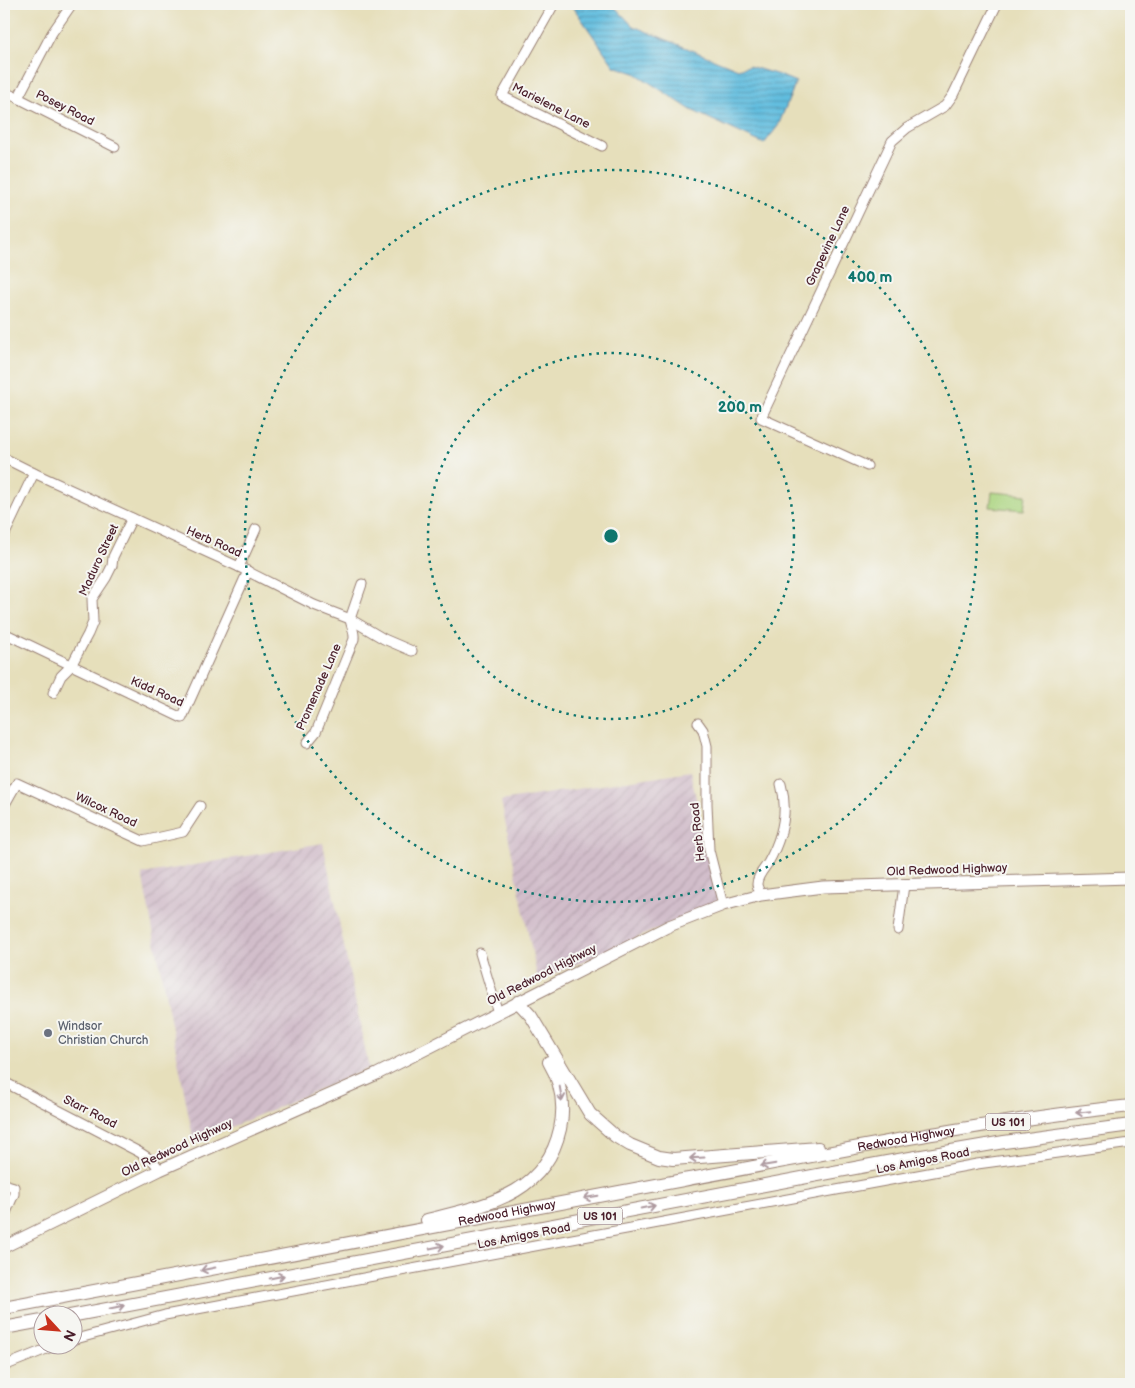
<svg xmlns="http://www.w3.org/2000/svg" width="1135" height="1388" viewBox="0 0 1135 1388" font-family="'Balsamiq Sans',sans-serif">
<style>
.industrial{fill:url(#industrial-furrows)}
.grass{fill:#aad47f;stroke:#7a7a55}
.water{fill:url(#water-rules);stroke:#566e85}
.lines{fill:none;stroke-linecap:round;stroke-linejoin:round}
.minor-casing{stroke:#987f73;stroke-width:11}
.major-casing{stroke:#987f73;stroke-width:13}
.highway-casing{stroke:#987f73;stroke-width:14}
.minor{stroke:#fff;stroke-width:9}
.major{stroke:#fff;stroke-width:11}
.highway{stroke:#fff;stroke-width:12}
.oneway{stroke:#ae9aa0}
.ring{fill:none;stroke:#0f766e;stroke-width:2.5;stroke-dasharray:2.5 5}
.worship-dot{fill:#6b7280;stroke:#f6f6f2;stroke-width:2}
.labels{text-anchor:middle;dominant-baseline:central;stroke-width:4;stroke-linejoin:round;paint-order:stroke}
.shield{fill:#f6f6f2;stroke:#7e6067;stroke-width:1}
.shield-label{font-size:11px;font-weight:bold;fill:#4a1f2b}
.street-label{font-size:12px;fill:#4a1f2b;stroke:#f6f6f2}
.worship-label{font-size:12px;fill:#5b616d;stroke:#f6f6f2;text-anchor:start}
.centre{fill:#0f766e;stroke:#f6f6f2;stroke-width:2.5}
.ring-label{font-size:15px;text-anchor:middle;font-weight:bold;fill:#0f766e;stroke:#f6f6f2;stroke-width:4;stroke-linejoin:round;paint-order:stroke}
</style>
<defs>
<pattern id="industrial-furrows" width="10" height="10" patternUnits="userSpaceOnUse" patternTransform="scale(1.25)"><rect width="10" height="10" fill="#d1bdca"/><path d="M-1 1l2-2M0 10L10 0M9 11l2-2" fill="none" stroke="#b5a2ae"/></pattern>
<pattern id="water-rules" width="6" height="5" patternUnits="userSpaceOnUse" patternTransform="scale(1.25)"><rect width="6" height="5" fill="#61bddf"/><path d="M0 2.5h6" fill="none" stroke="#5299b5"/></pattern>
</defs>
<rect width="100%" height="100%" fill="#f6f6f2"/>
<filter id="ink" filterUnits="userSpaceOnUse"><feTurbulence type="fractalNoise" baseFrequency=".02" numOctaves="2"/><feDisplacementMap in="SourceGraphic" scale="10" xChannelSelector="R" yChannelSelector="G"/><feConvolveMatrix kernelMatrix="1 2 1 2 8 2 1 2 1" color-interpolation-filters="sRGB"/></filter>
<filter id="wash" filterUnits="userSpaceOnUse"><feTurbulence type="fractalNoise" baseFrequency=".0096" numOctaves="4" result="noise"/><feDisplacementMap in="SourceGraphic" scale="20" xChannelSelector="R" yChannelSelector="G"/><feGaussianBlur stdDeviation="1.12" result="paint"/><feColorMatrix in="noise" values="0 0 0 0 0 0 0 0 0 0 0 0 0 0 0 0 0 1.4 0 .05"/><feComposite in="paint" operator="in"/></filter>
<g filter="url(#wash)">
<rect width="100%" height="100%" fill="#e6dfbb"/>
<g class="industrial">
<path d="M 690,771 L 719,902 L 538,981 L 501,801 Z"/>
<path d="M 323,843 L 369,1068 L 194,1143 L 142,874 Z"/>
</g>
<path class="grass" d="M 992,492 L 1026,495 L 1024,510 L 990,507 Z"/>
<path class="water" d="M 571,4 L 612,4 L 633,26 L 738,69 L 749,66 L 779,75 L 796,82 L 778,126 L 764,144 L 691,110 L 635,73 L 614,66 Z"/>
</g>
<g filter="url(#ink)">
<g class="lines">
<defs>
<g id="minor">
<path d="M 554,4 L 502,96 L 602,146"/>
<path d="M 4,92 L 18,98 L 115,147"/>
<path d="M 18,98 L 52,33 L 72,4"/>
<path d="M 4,458 L 34,473 L 239,567 L 314,605 L 350,619 L 384,639 L 412,651"/>
<path d="M 867,466 L 761,418 L 892,141 L 907,128 L 945,106 L 953,95 L 997,4"/>
<path d="M 4,536 L 34,473"/>
<path d="M 239,567 L 256,529"/>
<path d="M 4,633 L 182,718 L 248,571"/>
<path d="M 53,693 L 61,676 L 71,666 L 88,634 L 93,622 L 92,599 L 106,578 L 112,566 L 113,557 L 132,518"/>
<path d="M 698,723 L 703,730 L 707,746 L 707,804 L 709,850 L 723,905"/>
<path d="M 307,743 L 316,732 L 354,639 C 355,631 351,627 350,619 L 362,584"/>
<path d="M 4,806 L 17,783 L 143,841 L 183,832 L 200,806"/>
<path d="M 761,895 C 760,892 757,887 757,884 C 757,876 764,869 768,863 C 782,838 789,812 781,784"/>
<path d="M 898,930 L 904,885"/>
<path d="M 480,953 L 498,1013"/>
<path d="M 4,1082 L 139,1152 L 153,1161 L 160,1170"/>
<path d="M 4,1184 L 14,1187 L 14,1194 L 4,1217"/>
<path d="M 72,1340 L 165,1315 L 685,1218 L 977,1164 L 1131,1143"/>
<path d="M 4,1366 L 54,1346"/>
</g>
<path id="major" d="M 4,1247 L 160,1170 L 377,1074 L 669,926 L 723,905 L 761,895 L 823,887 L 1131,878"/>
<g id="highway">
<path d="M 518,1002 L 531,1016 L 590,1114 L 615,1136 L 630,1145 L 659,1157 L 673,1159 L 818,1148"/>
<path d="M 427,1220 C 485,1205 545,1196 560,1129 C 565,1106 561,1082 549,1062"/>
<path id="s1" d="M 4,1308 C 230,1265 456,1222 683,1180 C 831,1153 981,1121 1131,1106"/>
<path d="M 70,1316 L 887,1162 L 1004,1142 L 1131,1125"/>
<path d="M 4,1328 L 42,1321"/>
</g>
</defs>
<use href="#minor" class="minor-casing"/>
<use href="#major" class="major-casing"/>
<use href="#highway" class="highway-casing"/>
<use href="#minor" class="minor"/>
<use href="#major" class="major"/>
<use href="#highway" class="highway"/>
</g>
<defs><path id="oneway-shaft" d="M-6 0H5M1.5-3L5.5 0L1.5 3" fill="none" stroke-width="1.6" stroke-linecap="round" stroke-linejoin="round" transform="scale(1.25)"/></defs>
<g class="oneway">
<use href="#oneway-shaft" transform="translate(561 1094) rotate(80)"/>
<use href="#oneway-shaft" transform="translate(1083 1112) rotate(174)"/>
<use href="#oneway-shaft" transform="translate(697 1158) rotate(177)"/>
<use href="#oneway-shaft" transform="translate(768 1165) rotate(170)"/>
<use href="#oneway-shaft" transform="translate(591 1197) rotate(170)"/>
<use href="#oneway-shaft" transform="translate(648 1207) rotate(-11)"/>
<use href="#oneway-shaft" transform="translate(437 1247) rotate(-11)"/>
<use href="#oneway-shaft" transform="translate(208 1269) rotate(169)"/>
<use href="#oneway-shaft" transform="translate(277 1277) rotate(-11)"/>
<use href="#oneway-shaft" transform="translate(117 1307) rotate(-11)"/>
</g>
</g>
<g class="ring">
<circle cx="611" cy="536" r="183"/>
<circle cx="611" cy="536" r="366"/>
</g>
<circle class="worship-dot" cx="48" cy="1033" r="5"/>
<g class="labels">
<g class="shield">
<rect x="985.5" y="1113.5" width="45" height="17" rx="4"/>
<rect x="577.5" y="1207.5" width="45" height="17" rx="4"/>
</g>
<g class="shield-label">
<text x="1008" y="1122">US 101</text>
<text x="600" y="1216">US 101</text>
</g>
<g class="street-label">
<text transform="translate(551 106) rotate(27)">Marielene Lane</text>
<text transform="translate(65 108) rotate(27)">Posey Road</text>
<text transform="translate(828 246) rotate(-65)">Grapevine Lane</text>
<text transform="translate(214 542) rotate(24)">Herb Road</text>
<text transform="translate(99 560) rotate(-65)">Maduro Street</text>
<text transform="translate(319 687) rotate(-66)">Promenade Lane</text>
<text transform="translate(157 692) rotate(24)">Kidd Road</text>
<text transform="translate(106 810) rotate(25)">Wilcox Road</text>
<text transform="translate(698 832) rotate(-96)">Herb Road</text>
<text transform="translate(947 870) rotate(-2)">Old Redwood Highway</text>
<text transform="translate(542 975) rotate(-27)">Old Redwood Highway</text>
<text transform="translate(90 1112) rotate(27)">Starr Road</text>
<text stroke="none"><textPath href="#s1" startOffset="918">Redwood Highway</textPath></text>
<text transform="translate(177 1148) rotate(-25)">Old Redwood Highway</text>
<text transform="translate(923 1161) rotate(-11)">Los Amigos Road</text>
<text stroke="none"><textPath href="#s1" startOffset="512">Redwood Highway</textPath></text>
<text transform="translate(524 1236) rotate(-11)">Los Amigos Road</text>
</g>
<g class="worship-label">
<text x="58" y="1026">Windsor<tspan x="58" dy="14">Christian Church</tspan></text>
</g>
</g>
<circle cx="611" cy="536" r="8" class="centre"/>
<g class="ring-label">
<text x="870" y="282">400 m</text>
<text x="740" y="412">200 m</text>
</g>
<rect width="1135" height="1388" fill="none" stroke="#f6f6f2" stroke-width="20"/>
<g transform="translate(58 1330) rotate(116)"><circle r="24" fill="#f6f6f2" stroke="#b1a0a2"/>
<path d="M0-4L9 19L0 12L-9 19Z" fill="#c8321e"/>
<text y="-8" font-size="14" font-weight="bold" text-anchor="middle" fill="#4a1f2b">N</text>
</g>
</svg>
